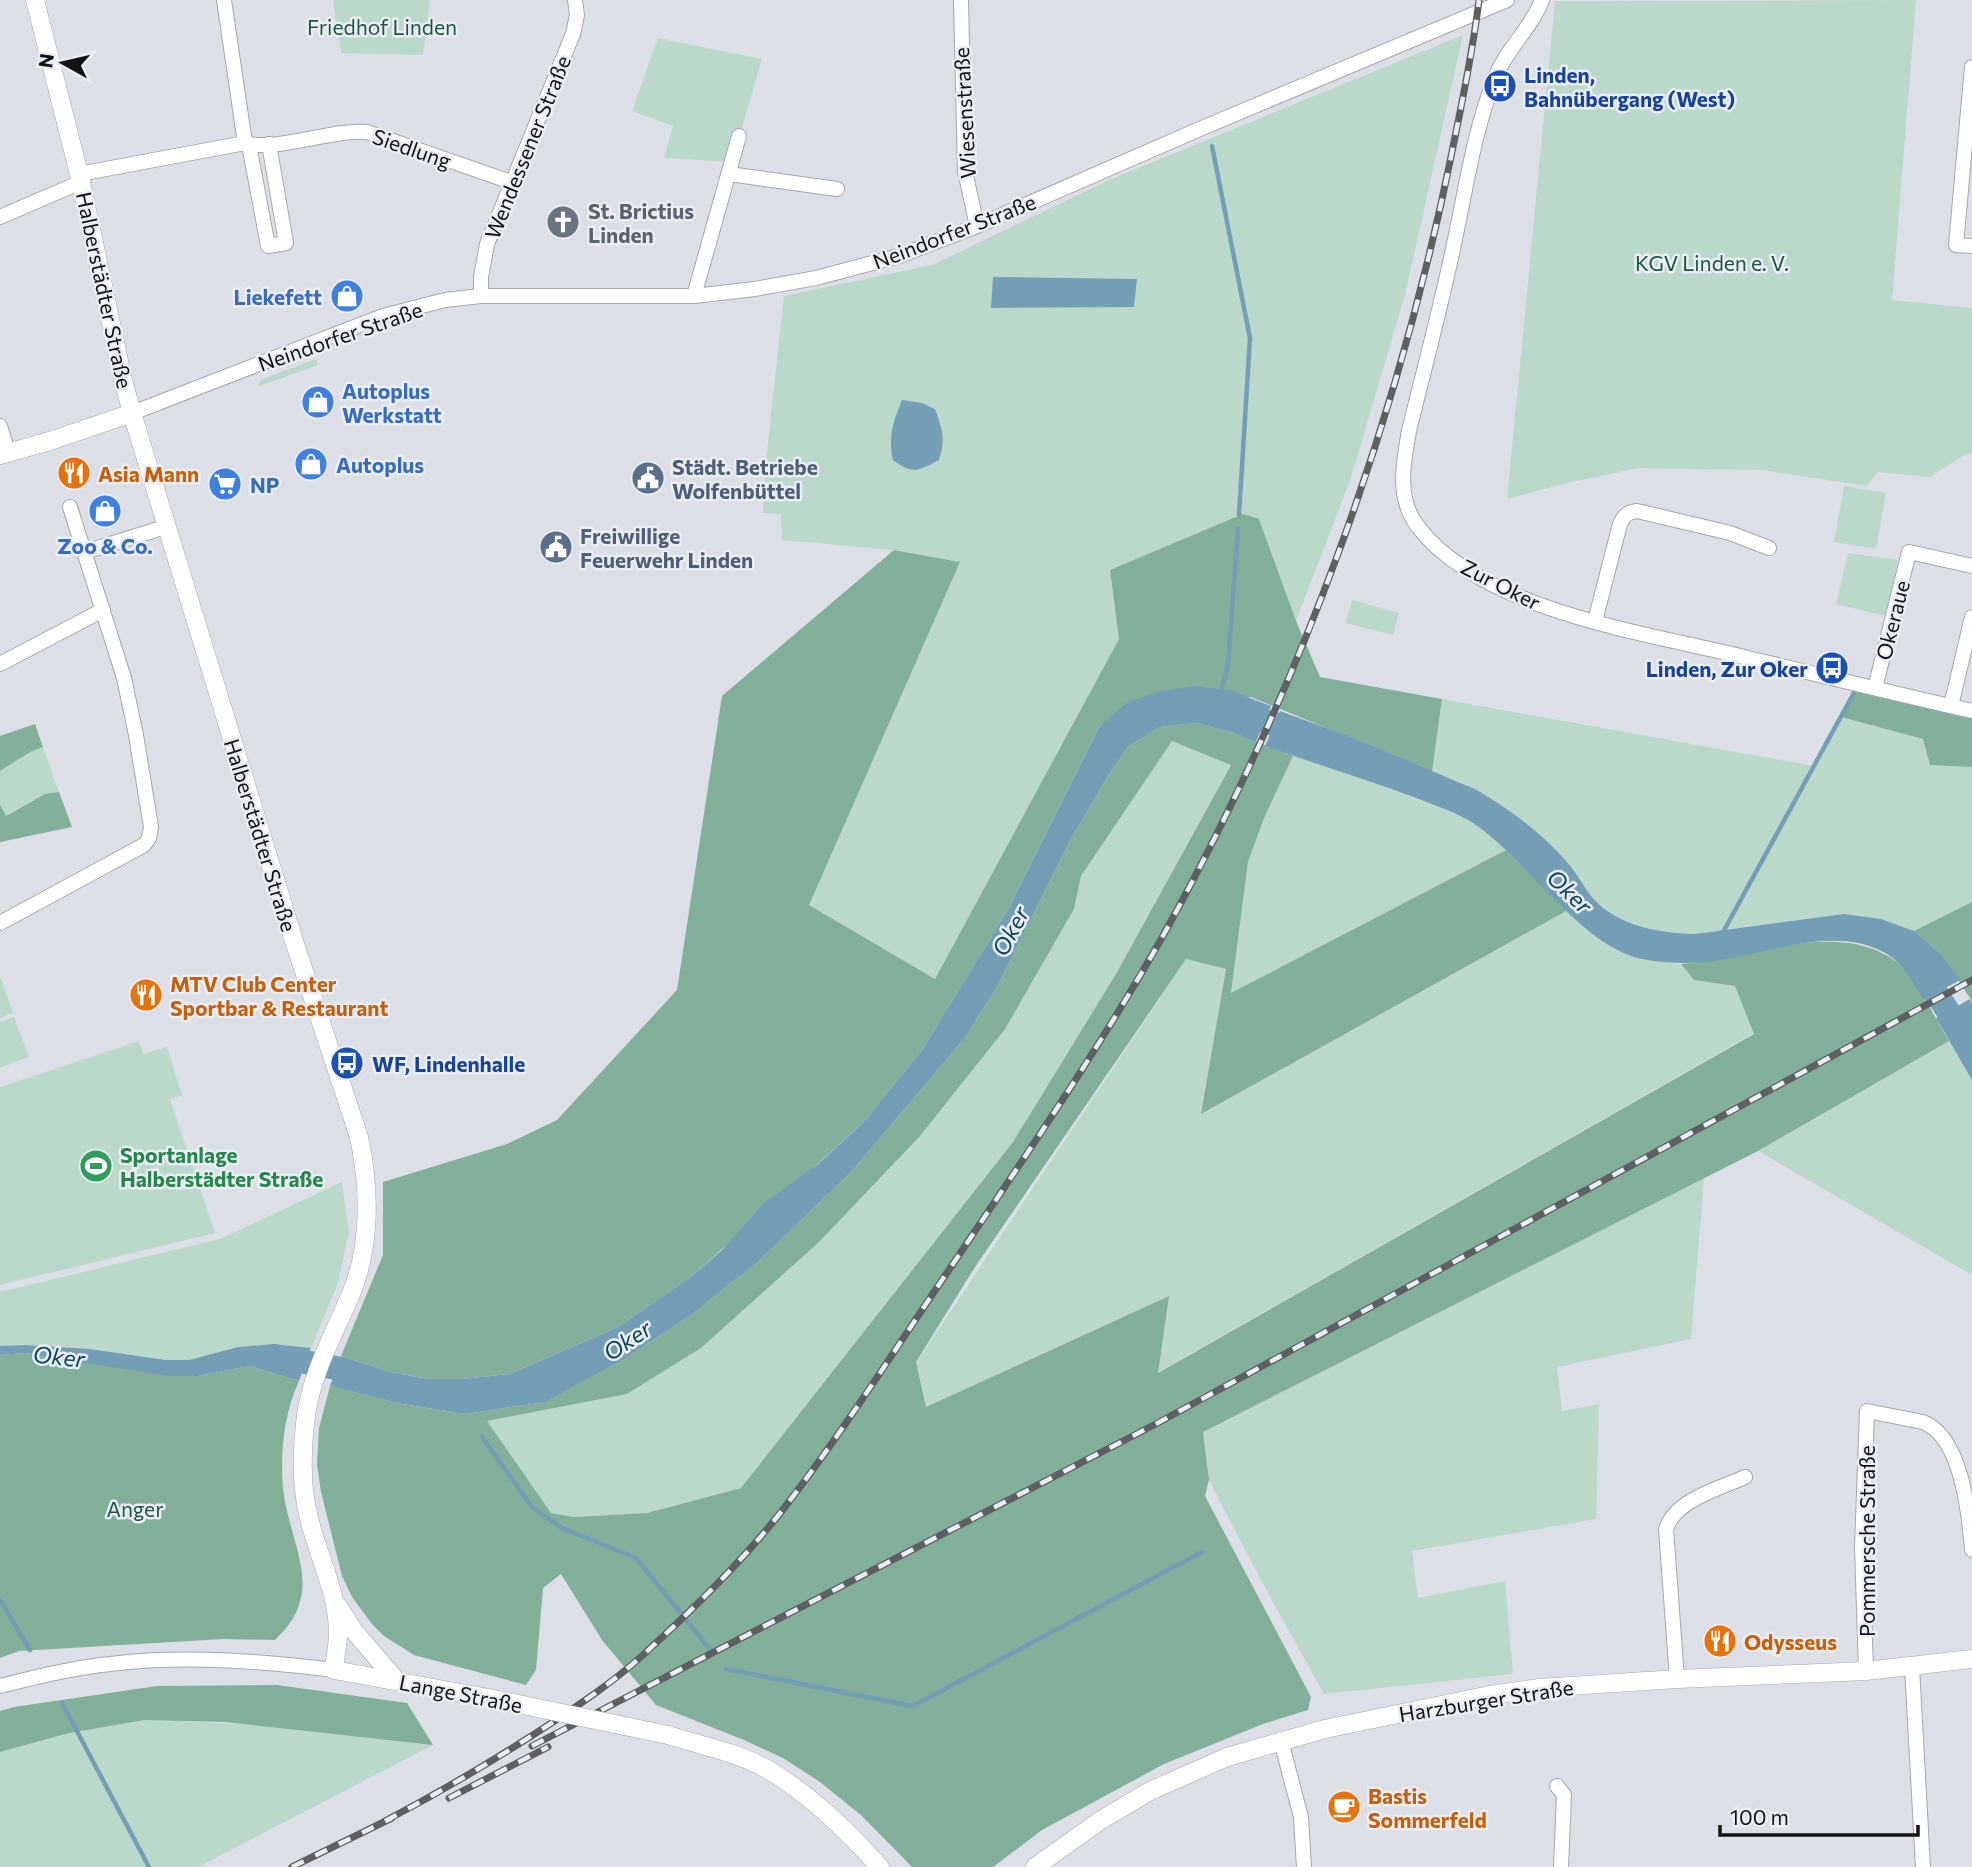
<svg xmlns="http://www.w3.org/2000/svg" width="1972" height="1867" viewBox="0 0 1972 1867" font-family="Commissioner,sans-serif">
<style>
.green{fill:#bbd9cb}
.forest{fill:#81af9a;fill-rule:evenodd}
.water{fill:#739eb6}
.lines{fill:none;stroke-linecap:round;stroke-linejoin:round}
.stream{stroke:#739eb6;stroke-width:4.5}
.river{stroke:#739eb6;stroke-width:24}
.minor-casing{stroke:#a4a7ac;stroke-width:16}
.major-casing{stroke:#a4a7ac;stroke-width:19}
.minor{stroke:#fff;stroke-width:14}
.major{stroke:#fff;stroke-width:18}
.rail-casing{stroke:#5d5f62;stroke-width:7}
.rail{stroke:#eaedf3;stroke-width:4.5;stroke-dasharray:13;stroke-linecap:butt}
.major-bridge-casing{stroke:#a4a7ac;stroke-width:19;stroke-linecap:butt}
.major-bridge{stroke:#fff;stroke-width:18}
.labels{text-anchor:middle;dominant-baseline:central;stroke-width:5;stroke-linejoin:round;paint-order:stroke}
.park-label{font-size:21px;fill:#1c5641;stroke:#eaedf3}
.transit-label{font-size:21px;font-weight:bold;fill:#164399;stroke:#eaedf3;text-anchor:start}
.street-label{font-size:21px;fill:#121315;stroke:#eaedf3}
.worship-label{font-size:21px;font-weight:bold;fill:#5b616d;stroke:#eaedf3;text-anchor:start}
.shop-label{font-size:21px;font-weight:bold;fill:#366cbe;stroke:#eaedf3;text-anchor:start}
.service-label{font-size:21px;font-weight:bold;fill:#4e5e75;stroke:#eaedf3;text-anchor:start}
.food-label{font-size:21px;font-weight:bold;fill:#c56008;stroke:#eaedf3;text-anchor:start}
.leisure-label{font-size:21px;font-weight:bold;fill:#27864d;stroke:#eaedf3;text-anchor:start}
.water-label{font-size:23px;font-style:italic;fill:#08445d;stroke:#eaedf3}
</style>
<rect width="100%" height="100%" fill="#dce0e6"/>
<g class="green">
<path d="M 333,0 L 430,0 L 423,55 L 341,53 Z"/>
<path d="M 1916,0 L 1892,300 L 1972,308 L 1972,453 L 1963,456 L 1930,477 L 1878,472 L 1867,486 L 1762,470 L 1639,468 L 1567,483 L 1507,499 L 1555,1 Z"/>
<path d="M 1463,35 L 1405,295 L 1350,481 L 1296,621 L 1259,519 L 1110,570 L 1119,639 L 935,979 L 808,905 L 960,562 L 894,550 L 782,540 L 781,514 L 763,513 L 765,470 L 784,296 L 932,265 L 1109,180 Z"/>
<path d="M 658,38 L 762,59 L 732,162 L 664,158 L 673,126 L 632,111 Z"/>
<path d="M 316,359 L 318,365 L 257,387 L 262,379 Z"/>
<path d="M 1844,486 L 1886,493 L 1876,549 L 1834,542 Z"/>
<path d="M 1848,553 L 1898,560 L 1886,616 L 1836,604 Z"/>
<path d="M 1352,600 L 1399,613 L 1393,635 L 1346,623 Z"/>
<path d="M 1442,699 L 1814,766 L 1841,717 L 1923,739 L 1930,765 L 1972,767 L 1972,902 L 1914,931 L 1881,919 L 1844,914 L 1695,934 C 1659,933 1622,926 1595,900 C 1584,888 1577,872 1566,861 C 1541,833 1509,809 1477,790 C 1464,782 1447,778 1432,772 Z"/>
<path d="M 1172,741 L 1231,764 L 1116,974 L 1013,1142 L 741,1488 L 647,1513 L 574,1517 L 550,1513 L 486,1421 L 627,1394 L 701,1348 L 818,1243 L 1074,909 L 1081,876 Z"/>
<path d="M 43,747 L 59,792 L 45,794 L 5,816 L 0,805 L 0,771 L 32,751 Z"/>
<path d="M 1293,756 L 1365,779 L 1466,818 L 1490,834 L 1506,850 L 1231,994 L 1248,862 L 1264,818 Z"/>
<path d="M 1568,910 L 1615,950 L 1641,958 L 1681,964 L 1694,980 L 1735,986 L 1754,1033 L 1157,1373 L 1168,1296 L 926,1407 L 916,1363 L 1186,959 L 1226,969 L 1201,1114 Z"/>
<path d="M 0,976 L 13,1013 L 0,1018 Z"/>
<path d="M 14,1017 L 29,1057 L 0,1068 L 0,1022 Z"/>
<path d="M 139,1041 L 143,1054 L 167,1047 L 182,1095 L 170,1099 L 215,1233 L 0,1285 L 0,1087 Z"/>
<path d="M 1949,1041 L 1972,1080 L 1972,1275 L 1758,1151 Z"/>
<path d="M 1704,1178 L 1691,1339 L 1557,1367 L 1562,1411 L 1599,1404 L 1596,1519 L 1412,1551 L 1418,1598 L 1505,1581 L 1513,1674 L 1324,1694 L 1257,1573 L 1209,1480 L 1203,1432 Z"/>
<path d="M 342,1182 L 349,1232 L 338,1283 L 311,1348 L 273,1344 L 238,1347 L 189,1360 L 166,1360 L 90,1349 L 26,1345 L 0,1346 L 0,1292 L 220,1239 Z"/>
<path d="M 145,1720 C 242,1722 337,1731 433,1745 L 198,1867 L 0,1867 L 0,1752 L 69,1733 Z"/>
</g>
<g class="forest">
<path d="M 1243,514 L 1259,519 L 1296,621 L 1320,677 L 1442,699 L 1432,772 L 1251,697 L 1100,726 L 1009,908 L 922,1050 L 862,1124 L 692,1276 L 618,1327 L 510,1374 L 462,1379 L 428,1379 L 390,1372 L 341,1356 L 383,1255 L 383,1182 L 507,1144 L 557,1120 L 677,990 L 722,696 L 894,550 L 960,562 L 809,905 L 935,979 L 1119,639 L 1110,570 Z"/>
<path d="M 1856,689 L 1972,716 L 1972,767 L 1930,765 L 1923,739 L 1841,717 Z"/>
<path d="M 1195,723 L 1234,733 L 1293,756 L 1264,818 L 1248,862 L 1231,993 L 1506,850 L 1568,910 L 1201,1114 L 1226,969 L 1186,959 L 975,1267 L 916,1362 L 926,1407 L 1169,1296 L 1158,1373 L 1754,1034 L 1735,986 L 1694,980 L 1681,964 C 1749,959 1846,914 1904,968 C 1917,981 1938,1023 1949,1041 L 1758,1151 L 1203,1432 L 1209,1480 L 1205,1496 L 1311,1697 L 1308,1710 L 1263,1724 L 1164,1764 L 1042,1830 L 993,1867 L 912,1867 L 862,1816 L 820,1782 L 783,1758 L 744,1740 L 656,1705 L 602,1640 L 561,1574 L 543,1588 L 536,1670 L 526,1685 L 414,1655 L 384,1636 L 372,1624 L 352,1597 L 342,1576 L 321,1492 L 317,1464 L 319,1428 L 330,1386 L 402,1404 L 466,1414 L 544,1402 L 623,1360 L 691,1315 L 759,1261 L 852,1171 L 965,1038 L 999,983 L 1071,839 L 1111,771 L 1129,746 L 1160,727 ZM 1172,741 L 1231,765 L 1116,974 L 1013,1142 L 741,1488 L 647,1513 L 574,1517 L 551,1513 L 487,1421 L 627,1394 L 701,1348 L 818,1243 L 920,1136 L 1005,1029 L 1074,909 L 1081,876 Z"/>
<path d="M 35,724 L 43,747 L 32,751 L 0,771 L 0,736 Z"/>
<path d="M 59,792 L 72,827 L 0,842 L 0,805 L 6,816 L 45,794 Z"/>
<path d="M 1972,902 L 1972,1001 L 1940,953 L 1914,931 Z"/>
<path d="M 25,1353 L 198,1376 L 249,1366 L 299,1381 C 284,1414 280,1451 283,1488 C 289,1546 328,1591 275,1640 L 223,1639 L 19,1651 L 0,1658 L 0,1355 Z"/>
<path d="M 277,1685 L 407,1703 L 433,1745 L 224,1722 L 145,1720 L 69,1733 L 0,1752 L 0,1711 L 14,1707 L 157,1686 Z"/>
</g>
<g class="water">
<path d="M 993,277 L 1137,279 L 1134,307 L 991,308 Z"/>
<path d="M 902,400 L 922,403 L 935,409 C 942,428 946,440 939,460 C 918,471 913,475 893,460 C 888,437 893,422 902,400 Z"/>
<path d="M 1194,686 L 1229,690 L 1271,706 L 1256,742 L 1234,733 L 1195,723 L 1160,727 L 1129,746 L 1111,771 L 1071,839 L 999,983 L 965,1038 L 852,1171 L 759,1261 L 691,1315 L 623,1360 L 545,1402 L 466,1414 L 402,1404 L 330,1386 L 341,1356 L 390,1372 L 428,1379 L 462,1379 L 510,1374 L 618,1327 L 692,1276 L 722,1250 L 764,1203 L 818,1164 L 862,1124 L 922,1050 L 1009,908 L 1100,726 L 1128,702 L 1158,692 Z"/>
<path d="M 1280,711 L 1348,736 L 1475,789 C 1507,807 1543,834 1567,862 C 1577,873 1583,886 1592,897 C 1617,926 1659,933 1695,934 L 1844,914 L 1881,919 L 1914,931 L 1940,953 L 1960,980 L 1924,1000 C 1913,982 1903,962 1883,952 C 1831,924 1760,957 1706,962 C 1684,964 1663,963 1642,959 C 1578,945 1526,856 1470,821 C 1453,811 1433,805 1416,798 C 1366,779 1315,764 1265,746 Z"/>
<path d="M 1970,999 L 1972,1003 L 1972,1080 L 1936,1018 Z"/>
<path d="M 273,1344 L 311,1348 L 299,1381 L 249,1366 L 198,1376 L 167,1376 L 25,1353 L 0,1355 L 0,1346 L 26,1345 L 90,1349 L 166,1360 L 189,1360 L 238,1347 Z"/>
</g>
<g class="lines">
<g class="stream">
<path d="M 1212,146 L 1250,338 L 1239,515"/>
<path d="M 1220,695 L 1228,665 L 1238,529"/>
<path d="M 1722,934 L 1856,689"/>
<path d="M 482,1437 L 532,1507 L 562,1528 L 636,1558 L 709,1648"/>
<path d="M 0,1600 L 30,1650"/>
<path d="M 726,1669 L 913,1706 L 1202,1552"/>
<path d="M 62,1703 L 149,1867"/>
</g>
<g class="river">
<path d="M 1234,711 L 1305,734"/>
<path d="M 1918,966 L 1972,1047"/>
<path d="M 274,1356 L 336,1368 L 367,1382"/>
</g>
<defs>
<g id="minor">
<path d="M 224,0 L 245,143"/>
<path d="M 961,0 L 965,171 L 977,226"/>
<path d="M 1542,0 C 1531,29 1506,49 1495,78 C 1474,130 1466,189 1454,244 C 1441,307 1424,369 1409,431 C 1403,464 1396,500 1419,528 C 1484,611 1646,633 1744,657 C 1820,675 1896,694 1972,711"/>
<path d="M 1972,67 L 1956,245 L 1972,246"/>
<path d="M 249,145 L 268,246 L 286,243 L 269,144"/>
<path d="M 79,174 L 245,143 C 276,152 332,129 367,132 L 511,182"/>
<path d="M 729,174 L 837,189"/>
<path d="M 0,217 L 81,182"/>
<path d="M 481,296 L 481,277 L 487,244 L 573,34 L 577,15 L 575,0"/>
<path d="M 694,296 L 739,136"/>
<path d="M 132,413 L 383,316 L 445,300 L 481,296 L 694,296 L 755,289 L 816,278 L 899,256 L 977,226 L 1202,128 L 1507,0"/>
<path d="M 0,426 L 8,452"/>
<path d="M 85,552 L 165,527"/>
<path d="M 1595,621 L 1620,524 C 1624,515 1628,512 1637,511 L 1730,533 L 1769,548"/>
<path d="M 0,664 L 103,610"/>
<path d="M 1875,688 L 1909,552 L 1972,566"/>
<path d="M 1951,706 L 1972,617"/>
<path d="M 0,923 L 144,845 L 149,838 L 151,827 L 136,735 L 124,678 L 70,507"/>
<path d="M 1912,1667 L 1923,1867"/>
<path d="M 1866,1671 L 1862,1547 L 1867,1411 L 1923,1422 C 1962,1437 1969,1514 1972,1550"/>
<path d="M 1677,1679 L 1666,1529 C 1676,1499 1719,1489 1745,1477"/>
<path d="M 0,1686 C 36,1677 72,1668 110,1664 C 184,1655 260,1661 334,1670"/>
<path d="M 1281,1741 L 1301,1817 L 1304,1867"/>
<path d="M 1557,1786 L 1564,1795 L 1561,1867"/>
</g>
<g id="major">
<path d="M 35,0 L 81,182 L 123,380 L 132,413 L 294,941 L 359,1137 C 370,1188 371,1245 351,1294 C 333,1336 309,1378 305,1424 C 302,1452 301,1481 307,1509 C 315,1551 338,1590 338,1633 C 338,1645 335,1658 334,1670 L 494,1699"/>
<path d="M 0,455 L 53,440 L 132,413"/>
<path d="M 338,1606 L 354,1631 L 396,1680"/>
<path d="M 668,1735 C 699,1745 736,1752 765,1768 C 809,1793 846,1830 880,1867"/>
<path d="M 1035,1867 L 1101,1820 L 1150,1791 L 1227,1757 L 1325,1729 L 1490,1695 L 1539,1688 L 1677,1679 L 1866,1671 L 1972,1659"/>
</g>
</defs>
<use href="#minor" class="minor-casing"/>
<use href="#major" class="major-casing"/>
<use href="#minor" class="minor"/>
<use href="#major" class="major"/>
<defs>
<g id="rail">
<path d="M 532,1746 L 1154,1425 L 1972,980"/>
<path d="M 449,1798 L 548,1747"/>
<path d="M 385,1821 C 444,1790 500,1757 556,1720 C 586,1700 617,1679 644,1654 C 692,1610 740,1564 781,1512 C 844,1431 899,1343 957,1258 C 1028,1152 1101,1046 1164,934 C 1299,690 1397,425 1452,152 C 1462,102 1473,51 1479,0"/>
<path d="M 292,1867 L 392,1818"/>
</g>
</defs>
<use href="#rail" class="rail-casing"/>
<use href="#rail" class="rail"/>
<defs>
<path id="major-bridge" d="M 494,1699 L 668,1735"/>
</defs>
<use href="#major-bridge" class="major-bridge-casing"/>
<use href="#major-bridge" class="major-bridge"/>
</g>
<defs>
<symbol id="bus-disc" viewBox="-11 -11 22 22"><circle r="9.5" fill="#1a4fb4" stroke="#eaedf3"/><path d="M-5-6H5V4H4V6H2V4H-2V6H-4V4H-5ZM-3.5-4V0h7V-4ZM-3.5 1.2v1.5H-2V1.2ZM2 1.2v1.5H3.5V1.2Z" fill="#fff"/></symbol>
<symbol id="church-disc" viewBox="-11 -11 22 22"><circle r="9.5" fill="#6b7280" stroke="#eaedf3"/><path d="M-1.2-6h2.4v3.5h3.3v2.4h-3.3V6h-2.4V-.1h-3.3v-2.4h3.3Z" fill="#fff"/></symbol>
<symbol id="shop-disc" viewBox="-11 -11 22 22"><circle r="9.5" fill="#3f7fe0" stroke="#eaedf3"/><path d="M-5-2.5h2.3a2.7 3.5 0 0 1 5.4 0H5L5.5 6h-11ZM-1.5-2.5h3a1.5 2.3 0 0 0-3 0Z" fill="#fff"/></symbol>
<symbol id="restaurant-disc" viewBox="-11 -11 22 22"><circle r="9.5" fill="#e8710a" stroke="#eaedf3"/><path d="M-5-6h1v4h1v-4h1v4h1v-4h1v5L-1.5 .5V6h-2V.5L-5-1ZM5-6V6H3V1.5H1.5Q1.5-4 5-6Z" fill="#fff"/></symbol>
<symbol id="civic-disc" viewBox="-11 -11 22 22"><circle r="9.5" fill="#5c6f8a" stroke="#eaedf3"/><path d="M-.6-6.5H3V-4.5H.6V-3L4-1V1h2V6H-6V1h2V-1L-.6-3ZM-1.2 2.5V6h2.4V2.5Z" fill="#fff"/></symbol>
<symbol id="supermarket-disc" viewBox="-11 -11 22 22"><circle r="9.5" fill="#3f7fe0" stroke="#eaedf3"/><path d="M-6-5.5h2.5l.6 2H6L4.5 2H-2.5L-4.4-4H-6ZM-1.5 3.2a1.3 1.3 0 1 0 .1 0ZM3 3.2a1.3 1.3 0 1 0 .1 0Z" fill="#fff"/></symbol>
<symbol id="stadium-disc" viewBox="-11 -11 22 22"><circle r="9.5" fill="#2e9e5b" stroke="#eaedf3"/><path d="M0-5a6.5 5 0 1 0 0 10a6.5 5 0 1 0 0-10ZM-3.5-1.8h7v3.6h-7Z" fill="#fff"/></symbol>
<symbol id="cafe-disc" viewBox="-11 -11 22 22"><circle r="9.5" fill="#e8710a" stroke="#eaedf3"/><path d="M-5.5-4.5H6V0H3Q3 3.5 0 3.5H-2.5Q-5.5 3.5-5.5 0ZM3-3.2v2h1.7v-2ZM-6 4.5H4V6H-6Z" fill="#fff"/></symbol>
</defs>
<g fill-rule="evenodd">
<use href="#bus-disc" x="1481" y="67" width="38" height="38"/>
<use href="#church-disc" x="544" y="203" width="38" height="38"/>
<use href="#shop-disc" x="328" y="277" width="38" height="38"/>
<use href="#shop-disc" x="299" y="383" width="38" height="38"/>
<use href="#shop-disc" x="292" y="445" width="38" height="38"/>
<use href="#restaurant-disc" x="55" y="454" width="38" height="38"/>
<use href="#civic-disc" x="629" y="459" width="38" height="38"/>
<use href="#supermarket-disc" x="206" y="465" width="38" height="38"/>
<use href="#shop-disc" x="86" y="492" width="38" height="38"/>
<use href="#civic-disc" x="537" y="528" width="38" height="38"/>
<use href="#bus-disc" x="1813" y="649" width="38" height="38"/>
<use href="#restaurant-disc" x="127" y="976" width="38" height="38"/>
<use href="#bus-disc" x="328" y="1044" width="38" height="38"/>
<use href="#stadium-disc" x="77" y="1147" width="38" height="38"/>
<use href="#restaurant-disc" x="1701" y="1622" width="38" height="38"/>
<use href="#cafe-disc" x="1325" y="1788" width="38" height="38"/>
</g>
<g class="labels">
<g class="park-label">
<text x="382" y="26">Friedhof Linden</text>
<text x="1712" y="262">KGV Linden e. V.</text>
<text x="135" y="1508">Anger</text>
</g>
<g class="transit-label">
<text x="1524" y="74">Linden,<tspan x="1524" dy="24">Bahnübergang (West)</tspan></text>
<text x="1808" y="668" text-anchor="end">Linden, Zur Oker</text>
<text x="372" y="1063">WF, Lindenhalle</text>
</g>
<g class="street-label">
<text transform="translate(964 113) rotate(-93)">Wiesenstraße</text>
<text transform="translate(527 147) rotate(-68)">Wendessener Straße</text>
<text transform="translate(412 148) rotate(19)">Siedlung</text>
<text transform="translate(954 231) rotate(-21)">Neindorfer Straße</text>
<text transform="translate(105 290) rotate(78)">Halberstädter Straße</text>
<text transform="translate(340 336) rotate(-19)">Neindorfer Straße</text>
<text transform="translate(1501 584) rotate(27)">Zur Oker</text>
<text transform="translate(1892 620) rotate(-76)">Okeraue</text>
<text transform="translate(261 835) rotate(73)">Halberstädter Straße</text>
<text transform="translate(1866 1541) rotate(-90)">Pommersche Straße</text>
<text transform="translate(461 1693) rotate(11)">Lange Straße</text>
<text transform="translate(1486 1700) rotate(-9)">Harzburger Straße</text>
</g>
<g class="worship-label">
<text x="588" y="210">St. Brictius<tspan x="588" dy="24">Linden</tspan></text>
</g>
<g class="shop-label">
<text x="322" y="296" text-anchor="end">Liekefett</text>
<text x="342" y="390">Autoplus<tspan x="342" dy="24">Werkstatt</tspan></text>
<text x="336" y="464">Autoplus</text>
<text x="250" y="484">NP</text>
<text x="105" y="545" text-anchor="middle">Zoo &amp; Co.</text>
</g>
<g class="service-label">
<text x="672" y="466">Städt. Betriebe<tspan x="672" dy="24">Wolfenbüttel</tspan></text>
<text x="580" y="535">Freiwillige<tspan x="580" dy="24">Feuerwehr Linden</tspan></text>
</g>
<g class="food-label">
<text x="98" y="473">Asia Mann</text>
<text x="170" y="983">MTV Club Center<tspan x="170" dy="24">Sportbar &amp; Restaurant</tspan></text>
<text x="1744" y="1641">Odysseus</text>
<text x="1368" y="1795">Bastis<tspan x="1368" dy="24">Sommerfeld</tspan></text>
</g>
<g class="leisure-label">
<text x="120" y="1154">Sportanlage<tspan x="120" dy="24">Halberstädter Straße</tspan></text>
</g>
<g class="water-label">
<text transform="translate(1570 891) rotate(44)">Oker</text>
<text transform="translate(1010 931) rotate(-62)">Oker</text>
<text transform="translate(627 1340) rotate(-34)">Oker</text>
<text transform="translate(59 1356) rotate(6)">Oker</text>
</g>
</g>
<g transform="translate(63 63) rotate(278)" stroke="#eaedf3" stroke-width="5" paint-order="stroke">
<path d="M0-5L12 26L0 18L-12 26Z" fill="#121315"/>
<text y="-10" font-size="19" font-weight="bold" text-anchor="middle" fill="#121315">N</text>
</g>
<path d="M1720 1825v10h198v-10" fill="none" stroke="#121315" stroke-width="3.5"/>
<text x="1730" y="1825" font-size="21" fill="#121315" stroke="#eaedf3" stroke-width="5" paint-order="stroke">100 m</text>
</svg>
